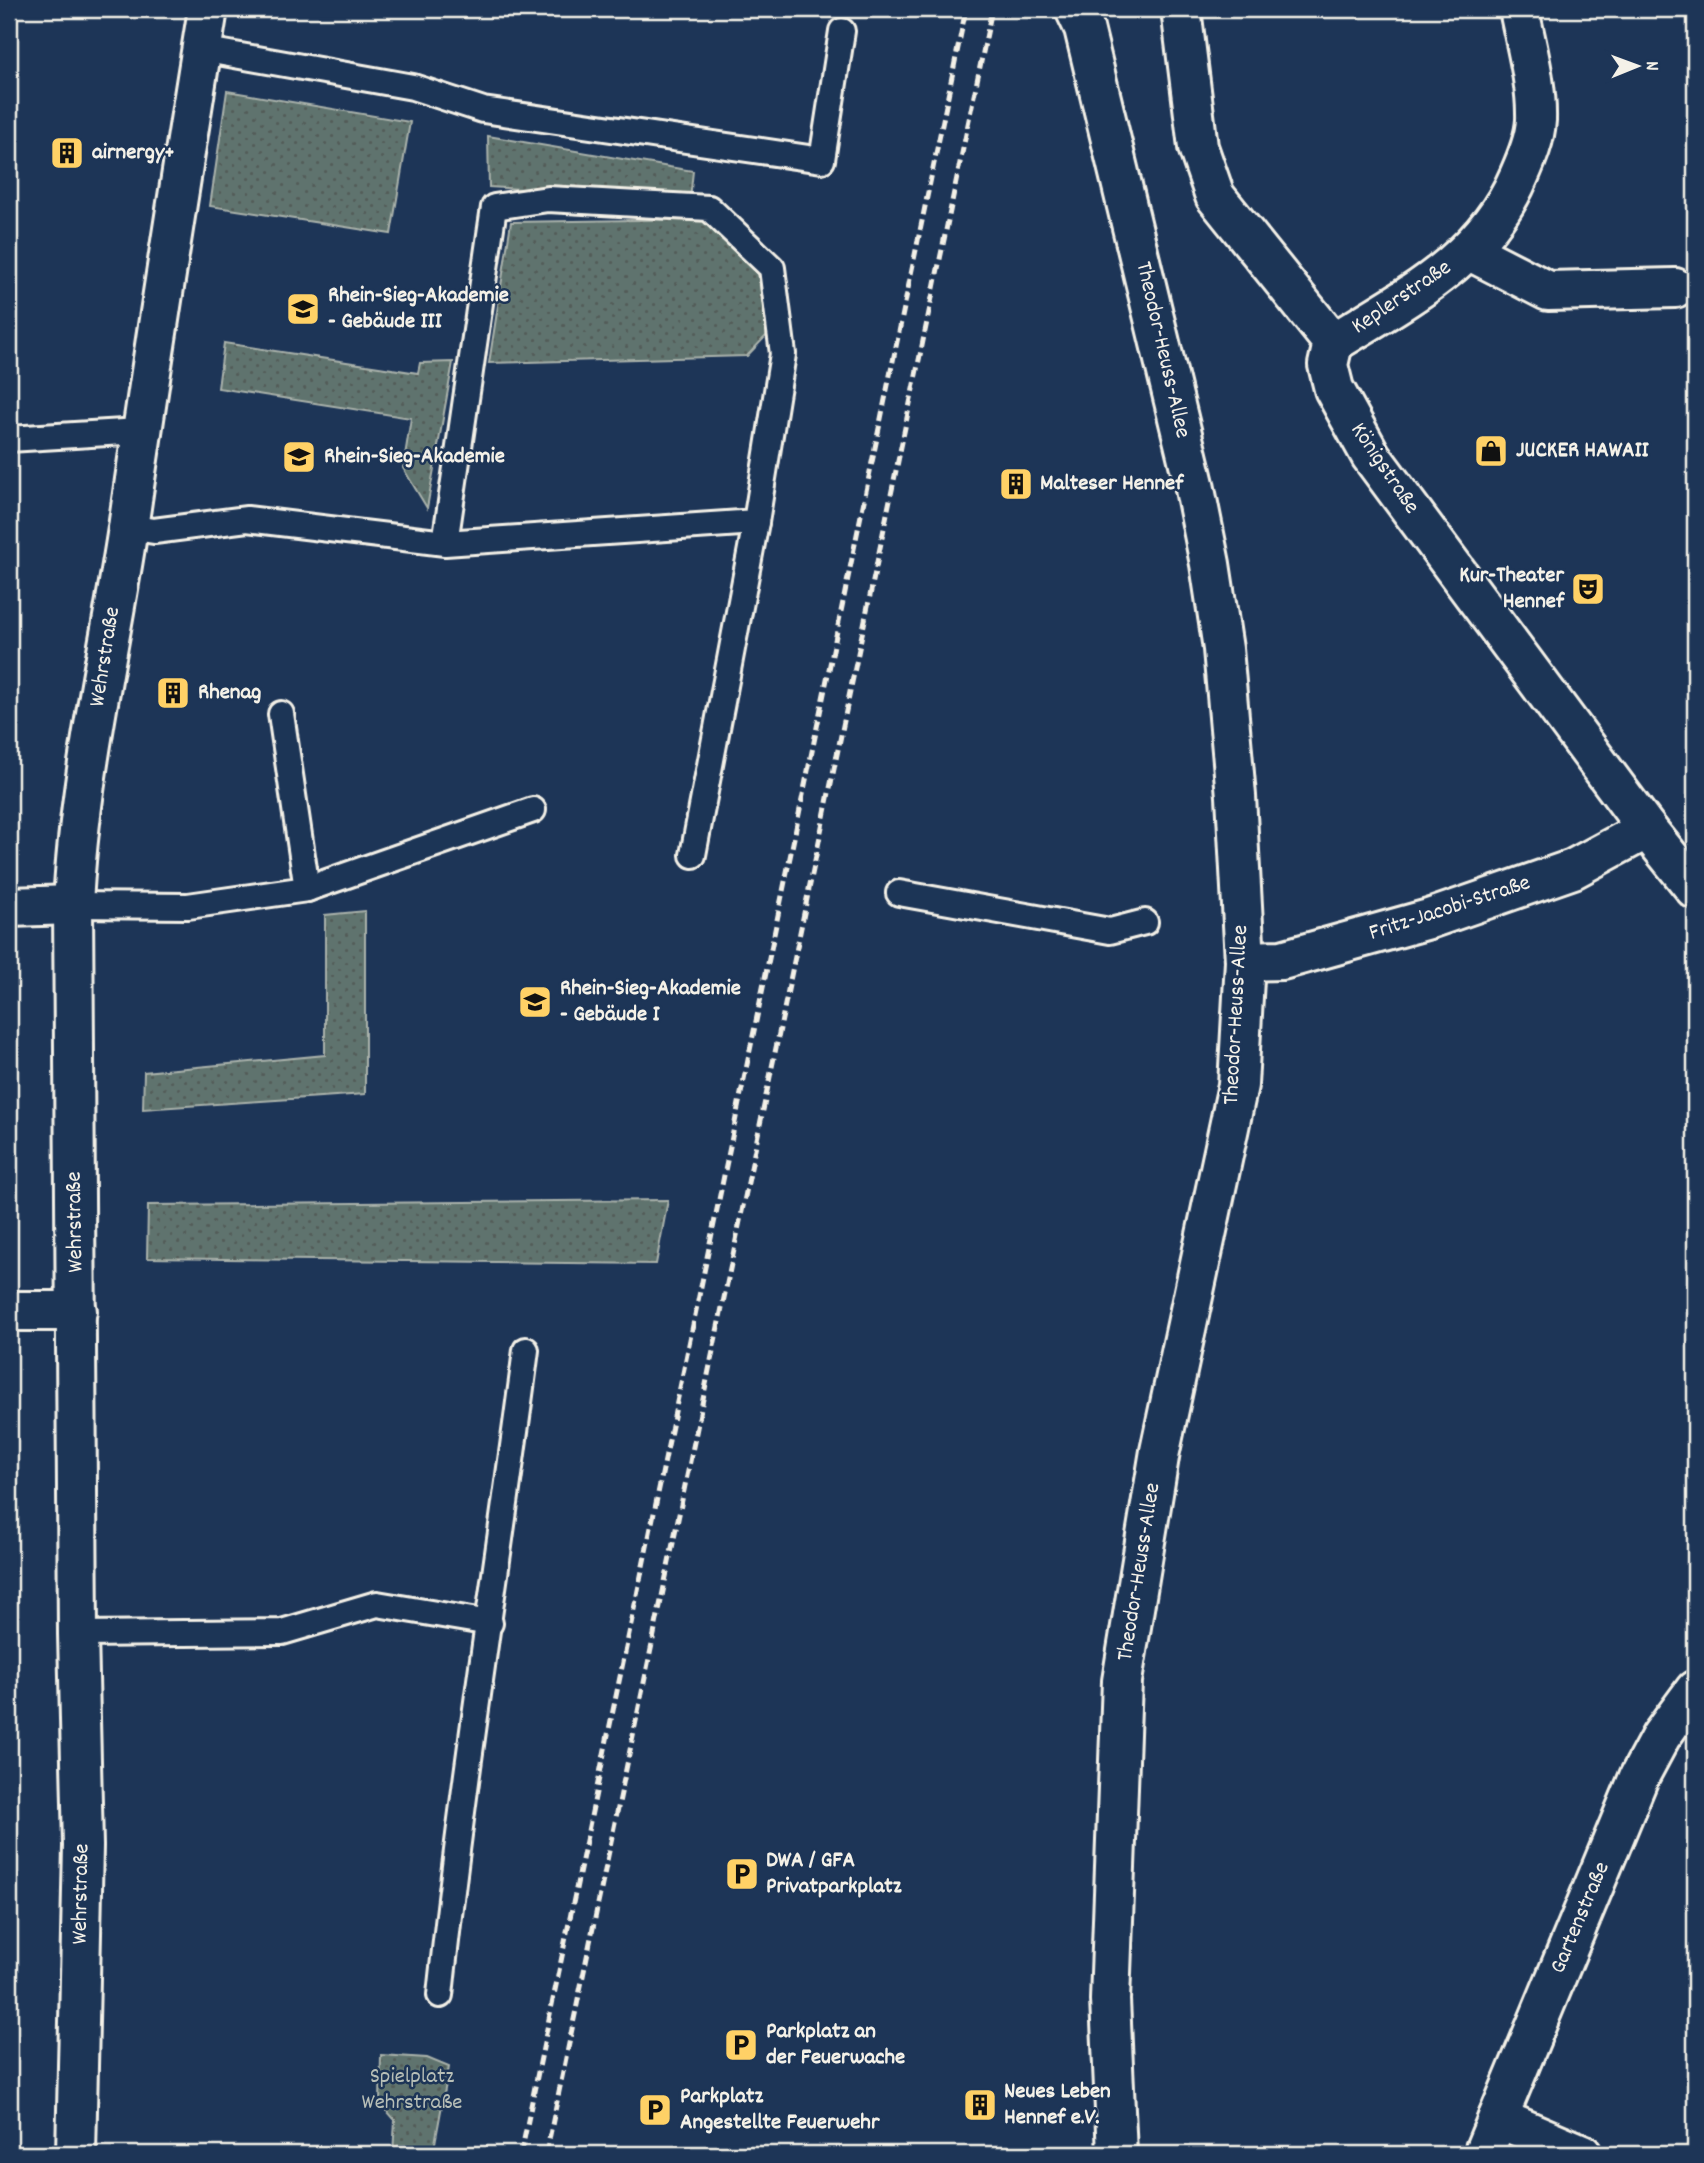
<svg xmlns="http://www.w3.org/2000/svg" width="1704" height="2163" viewBox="0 0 1704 2163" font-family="Dekko,sans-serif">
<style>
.grass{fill:url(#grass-dots);stroke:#aab2ab;stroke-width:2}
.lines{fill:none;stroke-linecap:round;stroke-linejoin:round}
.lane-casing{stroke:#f4f1e8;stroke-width:30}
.street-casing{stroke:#f4f1e8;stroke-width:44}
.secondary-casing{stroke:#f4f1e8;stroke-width:44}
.lane{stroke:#1d3557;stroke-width:24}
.street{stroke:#1d3557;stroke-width:38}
.secondary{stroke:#1d3557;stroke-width:38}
.rail{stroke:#f4f1e8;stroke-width:5;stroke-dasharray:10 5;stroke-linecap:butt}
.labels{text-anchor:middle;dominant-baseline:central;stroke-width:5;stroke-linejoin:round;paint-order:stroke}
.poi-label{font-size:23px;font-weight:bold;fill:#f4f1e8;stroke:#1d3557;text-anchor:start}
.street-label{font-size:23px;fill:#f4f1e8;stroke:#1d3557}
.park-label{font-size:23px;fill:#b8bfb7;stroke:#1d3557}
</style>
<defs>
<pattern id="grass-dots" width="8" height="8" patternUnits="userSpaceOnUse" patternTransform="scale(1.75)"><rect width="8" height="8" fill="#5f736e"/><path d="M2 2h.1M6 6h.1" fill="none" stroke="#535b58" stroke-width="1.8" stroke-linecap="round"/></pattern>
</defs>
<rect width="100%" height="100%" fill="#1d3557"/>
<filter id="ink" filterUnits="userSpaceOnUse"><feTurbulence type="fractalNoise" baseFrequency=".0143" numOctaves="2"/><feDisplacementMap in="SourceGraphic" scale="14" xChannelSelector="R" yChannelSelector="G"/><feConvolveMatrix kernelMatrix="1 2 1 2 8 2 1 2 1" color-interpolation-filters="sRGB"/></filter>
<g filter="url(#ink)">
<g class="grass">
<path d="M 227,91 L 410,122 L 391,234 L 210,206 Z"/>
<path d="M 488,136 L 693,171 L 690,199 L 489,187 Z"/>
<path d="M 701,219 L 727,239 L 758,274 L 768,334 L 747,356 L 489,363 L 511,222 Z"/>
<path d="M 224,343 L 418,373 L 420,363 L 453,362 L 427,508 L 403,468 L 411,418 L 218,388 Z"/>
<path d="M 365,911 L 365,1094 L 143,1109 L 144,1072 L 325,1055 L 325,915 Z"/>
<path d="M 668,1200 L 656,1264 L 147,1258 L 148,1205 Z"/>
<path d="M 381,2055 L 427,2058 L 449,2067 L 433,2154 L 393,2154 L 395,2120 L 380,2103 Z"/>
</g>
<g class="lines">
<defs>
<g id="lane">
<path d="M 201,49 L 413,87 L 483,110 L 822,160 L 842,31"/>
<path d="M 9,439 L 140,431"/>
<path d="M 128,527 L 154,531 L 247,519 L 445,543 L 756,522 L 783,354 L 772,268 L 709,208 L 548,199 L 494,207 L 445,543"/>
<path d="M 693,855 L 756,522"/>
<path d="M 307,889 L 533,810"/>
<path d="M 899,893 L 1110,931 L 1145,922"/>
<path d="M 73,905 L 188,906 L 307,889 L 281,714"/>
<path d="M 78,1634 L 282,1632 L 377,1604 L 490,1623"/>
<path d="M 440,1995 C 463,1779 498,1565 526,1350"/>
</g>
<g id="street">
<path d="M 1181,9 L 1198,147 L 1215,196 L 1333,343 L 1328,365 L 1334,389 L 1371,456 L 1647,829 L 1695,889"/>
<path d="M 1470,251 L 1548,291 L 1675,288"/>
<path d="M 1333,343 C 1407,297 1483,260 1519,176 C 1527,158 1535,139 1536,120 C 1537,83 1526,45 1519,9"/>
<path d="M 9,907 L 73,905"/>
<path d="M 1245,961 L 1282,960 L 1429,919 L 1573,869 L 1647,829"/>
<path d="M 9,1311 L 77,1311"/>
<path d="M 1498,2118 L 1582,2154"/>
<path d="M 76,2154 L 83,1846 L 78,1634 L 73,905 C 79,778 109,653 128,528 C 153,354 180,182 208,9"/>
<path d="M 1483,2154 L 1639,1777 L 1661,1736 L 1695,1690"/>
</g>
<path id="secondary" d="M 1075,9 L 1084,28 L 1194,484 L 1210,564 L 1223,649 L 1236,796 L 1245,961 L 1238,1085 L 1160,1451 L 1122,1681 L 1110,2000 L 1117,2154"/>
</defs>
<use href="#lane" class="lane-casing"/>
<use href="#street" class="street-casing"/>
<use href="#secondary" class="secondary-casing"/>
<use href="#lane" class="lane"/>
<use href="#street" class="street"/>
<use href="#secondary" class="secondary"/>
<g class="rail">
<path d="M 521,2154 L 966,9"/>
<path d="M 546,2154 L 992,9"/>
</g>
</g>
</g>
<defs>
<symbol id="building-square" viewBox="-11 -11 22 22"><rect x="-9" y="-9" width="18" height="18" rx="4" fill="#ffd166" stroke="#1d3557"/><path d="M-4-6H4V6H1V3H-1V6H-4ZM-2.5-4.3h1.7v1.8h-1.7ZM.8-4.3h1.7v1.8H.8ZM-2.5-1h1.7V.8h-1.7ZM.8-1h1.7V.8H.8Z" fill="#111"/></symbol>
<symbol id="school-square" viewBox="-11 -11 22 22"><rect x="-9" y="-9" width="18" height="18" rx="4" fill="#ffd166" stroke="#1d3557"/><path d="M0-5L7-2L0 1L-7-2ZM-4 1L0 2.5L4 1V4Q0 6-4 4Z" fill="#111"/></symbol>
<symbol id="shop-square" viewBox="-11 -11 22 22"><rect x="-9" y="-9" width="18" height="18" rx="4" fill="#ffd166" stroke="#1d3557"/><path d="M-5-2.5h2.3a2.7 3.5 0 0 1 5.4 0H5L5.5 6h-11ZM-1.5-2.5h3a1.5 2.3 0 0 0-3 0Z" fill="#111"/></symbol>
<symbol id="theatre-square" viewBox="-11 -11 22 22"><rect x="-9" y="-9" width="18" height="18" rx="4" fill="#ffd166" stroke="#1d3557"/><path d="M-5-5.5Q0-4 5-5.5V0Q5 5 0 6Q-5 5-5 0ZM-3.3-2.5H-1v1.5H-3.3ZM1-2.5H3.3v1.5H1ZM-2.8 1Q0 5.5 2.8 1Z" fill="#111"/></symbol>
<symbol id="parking-square" viewBox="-11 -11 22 22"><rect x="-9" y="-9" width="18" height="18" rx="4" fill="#ffd166" stroke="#1d3557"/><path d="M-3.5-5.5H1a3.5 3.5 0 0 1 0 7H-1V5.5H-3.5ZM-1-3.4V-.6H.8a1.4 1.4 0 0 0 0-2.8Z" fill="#111"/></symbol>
</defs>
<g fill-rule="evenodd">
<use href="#building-square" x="48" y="134" width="38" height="38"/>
<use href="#school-square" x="284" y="290" width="38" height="38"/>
<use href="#shop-square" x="1472" y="432" width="38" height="38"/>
<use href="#school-square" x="280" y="438" width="38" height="38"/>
<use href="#building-square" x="997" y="465" width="38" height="38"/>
<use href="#theatre-square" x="1569" y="570" width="38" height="38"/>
<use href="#building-square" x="154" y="674" width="38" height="38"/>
<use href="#school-square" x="516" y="983" width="38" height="38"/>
<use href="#parking-square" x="723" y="1855" width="38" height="38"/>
<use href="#parking-square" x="722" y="2026" width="38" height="38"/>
<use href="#building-square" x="961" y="2086" width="38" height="38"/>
<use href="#parking-square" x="636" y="2091" width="38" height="38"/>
</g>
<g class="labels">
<g class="poi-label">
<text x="92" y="153">airnergy+</text>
<text x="328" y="296">Rhein-Sieg-Akademie<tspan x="328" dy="26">- Gebäude III</tspan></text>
<text x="1516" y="451">JUCKER HAWAII</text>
<text x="324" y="457">Rhein-Sieg-Akademie</text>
<text x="1040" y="484">Malteser Hennef</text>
<text x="1564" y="576" text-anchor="end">Kur-Theater<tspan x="1564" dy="26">Hennef</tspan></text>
<text x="198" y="693">Rhenag</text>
<text x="560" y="989">Rhein-Sieg-Akademie<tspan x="560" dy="26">- Gebäude I</tspan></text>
<text x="766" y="1861">DWA / GFA<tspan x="766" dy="26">Privatparkplatz</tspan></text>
<text x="766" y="2032">Parkplatz an<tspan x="766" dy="26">der Feuerwache</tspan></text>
<text x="1004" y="2092">Neues Leben<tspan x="1004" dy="26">Hennef e.V.</tspan></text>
<text x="680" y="2097">Parkplatz<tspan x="680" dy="26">Angestellte Feuerwehr</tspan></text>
</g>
<g class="street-label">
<text transform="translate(1402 298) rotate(-34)">Keplerstraße</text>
<text transform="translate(1162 350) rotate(77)">Theodor-Heuss-Allee</text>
<text transform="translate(1384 469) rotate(56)">Königstraße</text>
<text transform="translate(106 657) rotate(-81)">Wehrstraße</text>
<text transform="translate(1450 909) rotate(-18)">Fritz-Jacobi-Straße</text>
<text transform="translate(1237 1015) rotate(-87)">Theodor-Heuss-Allee</text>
<text transform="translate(76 1222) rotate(-91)">Wehrstraße</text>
<text transform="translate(1140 1572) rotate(-81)">Theodor-Heuss-Allee</text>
<text transform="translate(82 1894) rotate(-89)">Wehrstraße</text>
<text transform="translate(1581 1918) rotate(-67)">Gartenstraße</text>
</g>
<g class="park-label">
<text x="412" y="2077">Spielplatz<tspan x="412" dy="26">Wehrstraße</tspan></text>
</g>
</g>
<rect width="1704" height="2163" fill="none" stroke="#1d3557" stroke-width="35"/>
<rect x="18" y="18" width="1669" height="2128" fill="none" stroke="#f4f1e8" stroke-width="2.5" filter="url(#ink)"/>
<g transform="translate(1637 66) rotate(89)" stroke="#1d3557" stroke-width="5" paint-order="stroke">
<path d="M0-5L12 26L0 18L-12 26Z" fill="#f4f1e8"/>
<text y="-10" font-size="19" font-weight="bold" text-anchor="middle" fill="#f4f1e8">N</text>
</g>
</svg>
